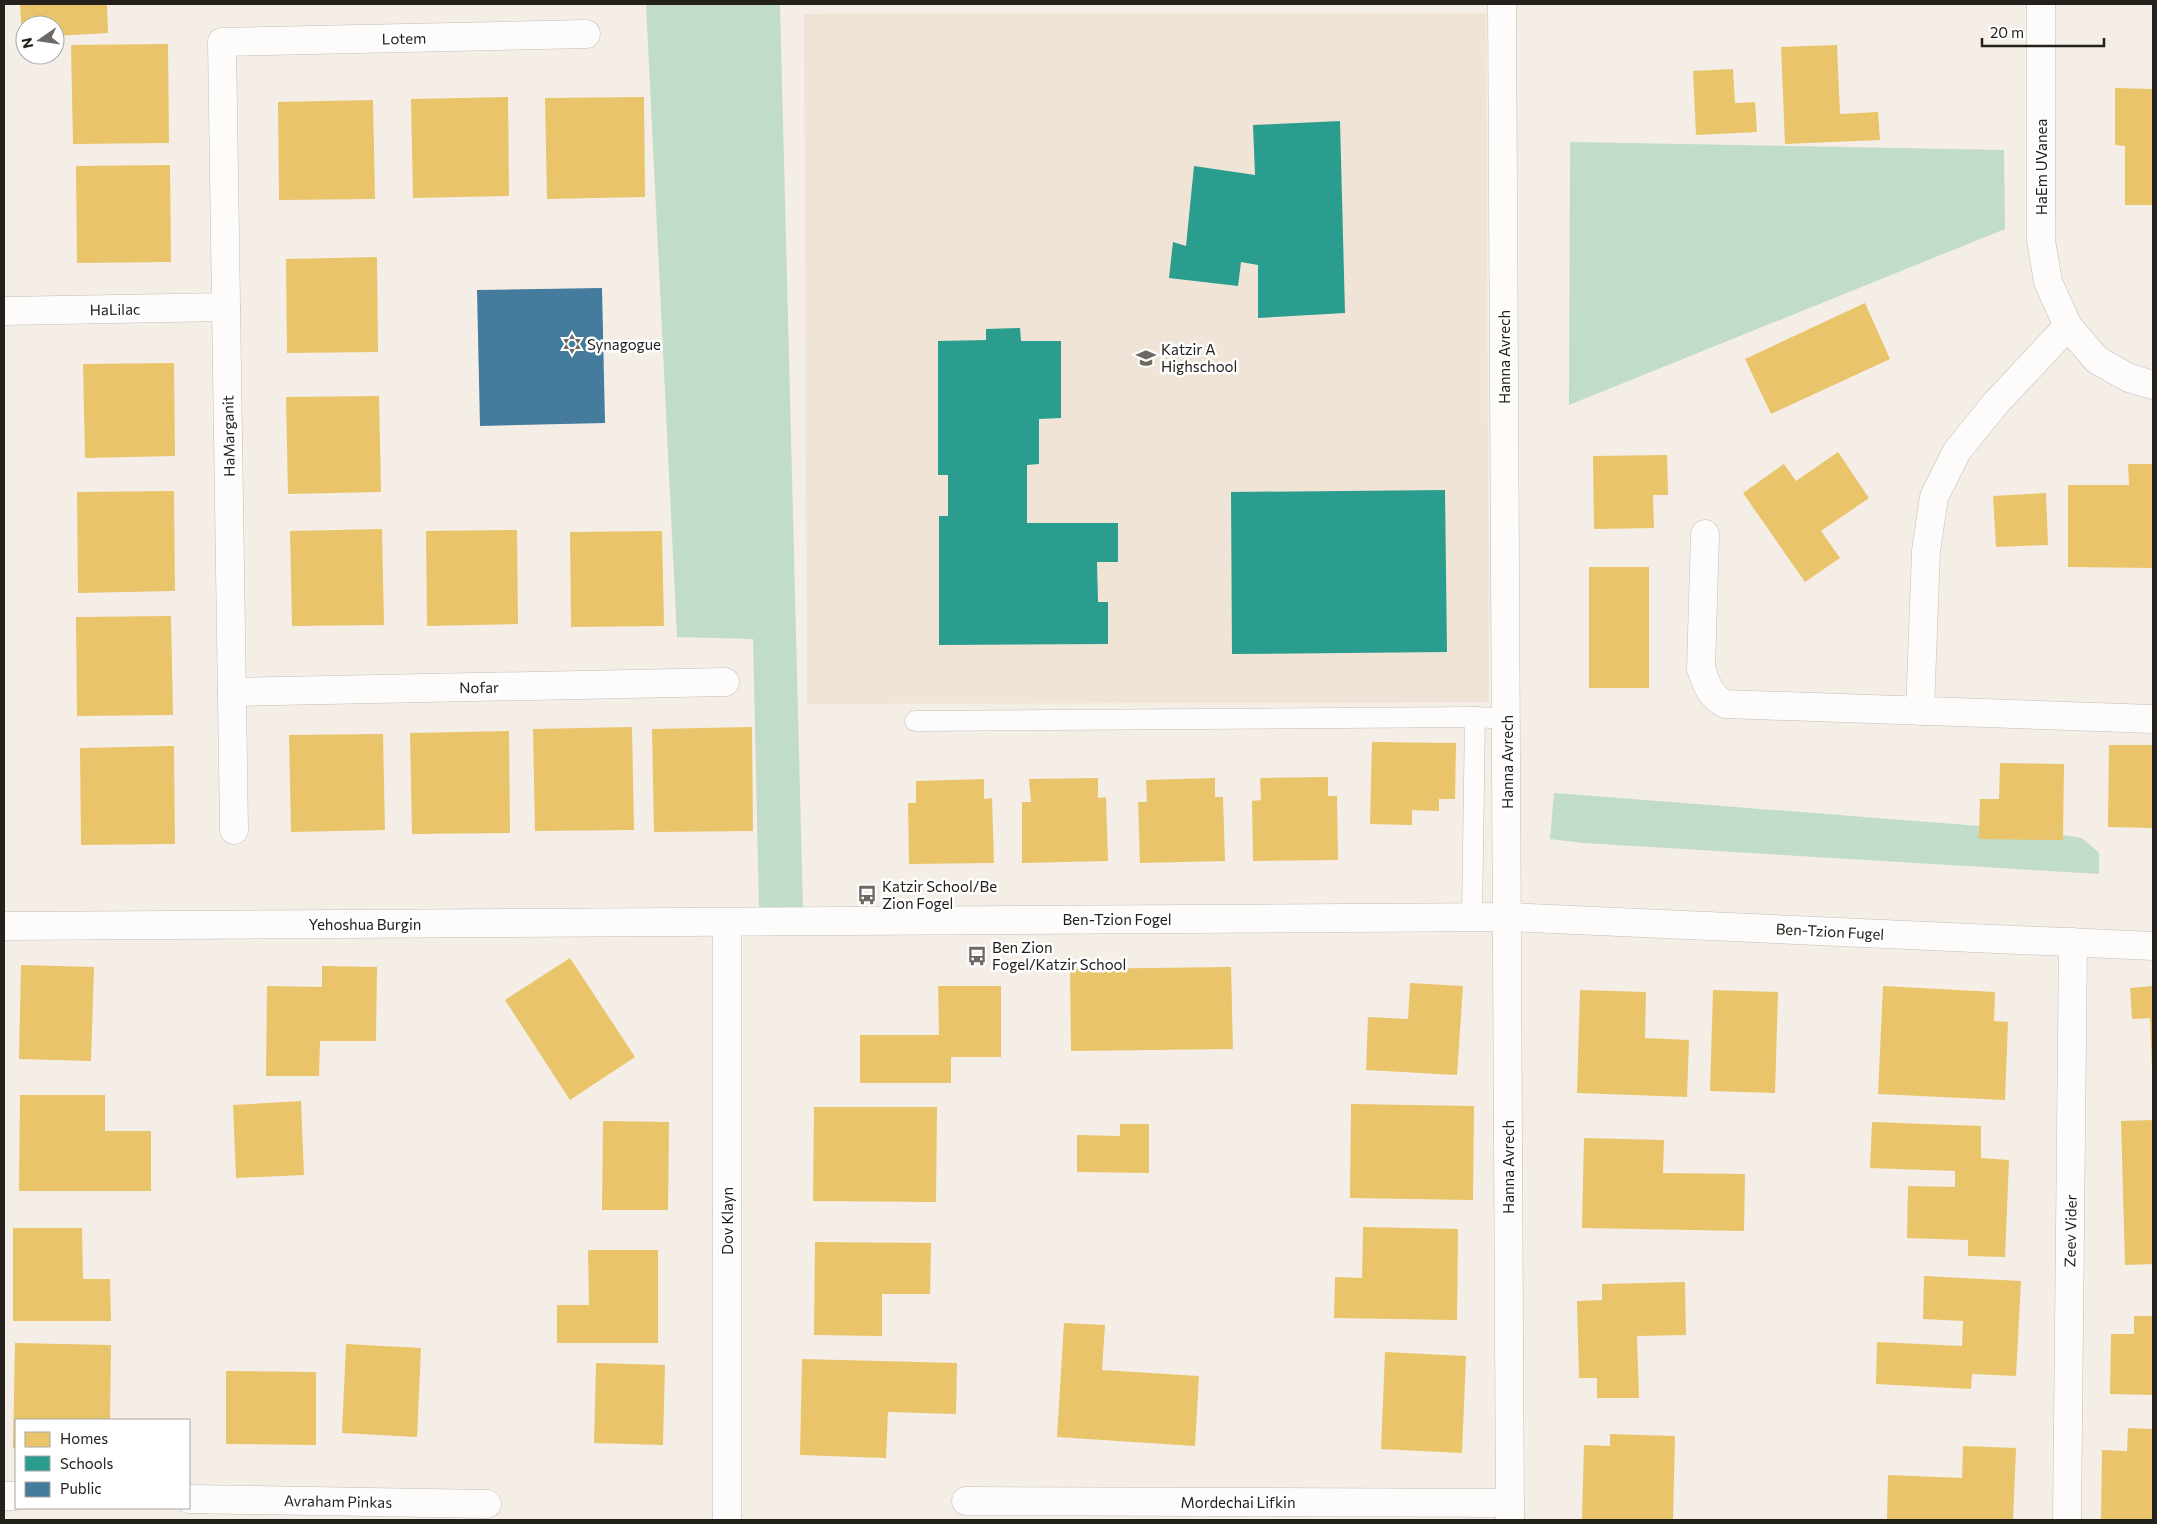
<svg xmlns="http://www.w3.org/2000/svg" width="2157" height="1524" viewBox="0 0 2157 1524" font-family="Commissioner,sans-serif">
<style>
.built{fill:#efe4d5}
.green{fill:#c1dcc8}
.homes{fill:#e9c46a}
.schools{fill:#2a9d8f}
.public{fill:#457b9d}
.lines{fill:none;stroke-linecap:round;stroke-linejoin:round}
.lane-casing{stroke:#c2beb8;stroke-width:21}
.street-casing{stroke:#c2beb8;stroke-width:29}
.secondary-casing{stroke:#c2beb8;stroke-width:29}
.lane{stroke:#fdfcfb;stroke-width:20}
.street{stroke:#fdfcfb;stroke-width:28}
.secondary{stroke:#fdfcfb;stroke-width:28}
.labels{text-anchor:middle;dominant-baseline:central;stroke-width:5;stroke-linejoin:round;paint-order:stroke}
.street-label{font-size:15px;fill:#24201b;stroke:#fff}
.poi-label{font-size:15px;fill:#24201b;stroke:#fff;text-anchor:start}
</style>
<rect width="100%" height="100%" fill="#f4eee7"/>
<path class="built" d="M 1486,13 L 1489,702 L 807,704 L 804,14 Z"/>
<g class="green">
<path d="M 646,4 L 780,4 L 803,910 L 759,908 L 753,639 L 677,637 Z"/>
<path d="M 1570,142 L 2004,150 L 2005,229 L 1569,405 Z"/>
<path d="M 1554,793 L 2032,830 L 2082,838 L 2099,853 L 2099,874 L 1584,843 L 1550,839 Z"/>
</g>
<g class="homes">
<path d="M 20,4 L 107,4 L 108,33 L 55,36 L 55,25 L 25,25 L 25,37 L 22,38 Z"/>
<path d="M 168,44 L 169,143 L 73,144 L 71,45 Z"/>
<path d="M 1837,45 L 1840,114 L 1878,112 L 1880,140 L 1785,144 L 1781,47 Z"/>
<path d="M 1733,69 L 1735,103 L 1755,102 L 1757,132 L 1696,135 L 1693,71 Z"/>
<path d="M 2115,88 L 2153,89 L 2153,205 L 2125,205 L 2125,146 L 2115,145 Z"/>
<path d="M 508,97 L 509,196 L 413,198 L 411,99 Z"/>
<path d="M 644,97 L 645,197 L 547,199 L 545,98 Z"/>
<path d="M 373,100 L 375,199 L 279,200 L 278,102 Z"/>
<path d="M 170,165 L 171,262 L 77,263 L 76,166 Z"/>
<path d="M 377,257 L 378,352 L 287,353 L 286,259 Z"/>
<path d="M 1865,303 L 1890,359 L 1771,414 L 1745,359 Z"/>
<path d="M 174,363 L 175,456 L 85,458 L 83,364 Z"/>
<path d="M 379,396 L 381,492 L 288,494 L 286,397 Z"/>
<path d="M 1838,452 L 1869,498 L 1821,531 L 1840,558 L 1805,582 L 1743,493 L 1784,464 L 1796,481 Z"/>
<path d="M 1667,455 L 1668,495 L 1653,495 L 1654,528 L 1594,529 L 1593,456 Z"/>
<path d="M 2128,464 L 2153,464 L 2153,568 L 2068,567 L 2068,485 L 2129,485 Z"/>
<path d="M 174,491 L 175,591 L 78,593 L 77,492 Z"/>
<path d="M 2046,493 L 2048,545 L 1996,547 L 1993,496 Z"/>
<path d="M 382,529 L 384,625 L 292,626 L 290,531 Z"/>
<path d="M 517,530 L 518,624 L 427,626 L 426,531 Z"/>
<path d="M 662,531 L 664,626 L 571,627 L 570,532 Z"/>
<rect x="1589" y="567" width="60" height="121"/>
<path d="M 171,616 L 173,715 L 77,716 L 76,617 Z"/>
<path d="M 632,727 L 634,830 L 535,831 L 533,729 Z"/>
<path d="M 752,727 L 753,831 L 654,832 L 652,729 Z"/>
<path d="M 509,731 L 510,833 L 412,834 L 410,733 Z"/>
<path d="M 383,734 L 385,830 L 291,832 L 289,735 Z"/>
<path d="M 1372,742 L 1456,743 L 1455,799 L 1439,799 L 1439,811 L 1412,810 L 1412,825 L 1370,824 Z"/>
<path d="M 2109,745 L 2153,745 L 2153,828 L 2108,827 Z"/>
<path d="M 174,746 L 175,844 L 81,845 L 80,748 Z"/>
<path d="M 2000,763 L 2064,764 L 2063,840 L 1979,839 L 1980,799 L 1999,799 Z"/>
<path d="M 1328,777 L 1328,796 L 1337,796 L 1338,860 L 1253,861 L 1252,801 L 1261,800 L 1260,778 Z"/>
<path d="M 1098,778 L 1098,798 L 1106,797 L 1108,861 L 1022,863 L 1022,802 L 1031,802 L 1029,779 Z"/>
<path d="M 1215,778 L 1215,797 L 1223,797 L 1225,861 L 1140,863 L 1138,802 L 1147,802 L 1146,780 Z"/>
<path d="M 984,779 L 984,799 L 992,798 L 994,863 L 909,864 L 908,803 L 916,803 L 916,781 Z"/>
<path d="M 570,958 L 635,1057 L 570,1100 L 505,1000 Z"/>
<path d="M 21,965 L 94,967 L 91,1061 L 19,1059 Z"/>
<path d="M 322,966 L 377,967 L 376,1041 L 320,1041 L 319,1076 L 266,1076 L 267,986 L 322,987 Z"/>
<path d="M 1231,967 L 1233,1049 L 1071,1051 L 1070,969 Z"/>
<path d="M 1410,983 L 1463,986 L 1457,1075 L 1366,1070 L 1368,1017 L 1408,1019 Z"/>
<path d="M 938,986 L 1001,986 L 1001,1057 L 951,1057 L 951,1083 L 860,1083 L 860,1035 L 939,1035 Z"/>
<path d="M 1883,986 L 1995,992 L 1994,1021 L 2008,1022 L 2005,1100 L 1878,1094 Z"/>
<path d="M 2153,986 L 2153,1068 L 2152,1068 L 2150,1018 L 2132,1019 L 2130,988 Z"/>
<path d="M 1580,990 L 1646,992 L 1645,1038 L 1689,1040 L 1687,1097 L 1577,1093 Z"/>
<path d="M 1713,990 L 1778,992 L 1775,1093 L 1710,1091 Z"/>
<path d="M 20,1095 L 105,1095 L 105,1131 L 151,1131 L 151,1191 L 19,1191 Z"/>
<path d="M 301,1101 L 304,1175 L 236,1178 L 233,1105 Z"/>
<path d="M 1351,1104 L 1474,1106 L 1473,1200 L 1350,1198 Z"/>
<path d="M 814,1107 L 937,1107 L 936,1202 L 813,1201 Z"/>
<path d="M 2153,1120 L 2153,1264 L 2125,1265 L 2121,1121 Z"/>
<path d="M 603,1121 L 669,1122 L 668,1210 L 602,1210 Z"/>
<path d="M 1872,1122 L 1981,1126 L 1981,1158 L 2009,1160 L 2005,1257 L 1968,1256 L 1968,1240 L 1907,1238 L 1908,1186 L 1955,1187 L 1955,1171 L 1870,1168 Z"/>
<path d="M 1120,1124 L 1149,1124 L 1149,1173 L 1077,1172 L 1077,1135 L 1120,1136 Z"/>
<path d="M 1584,1138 L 1664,1140 L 1663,1173 L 1745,1174 L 1744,1231 L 1582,1228 Z"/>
<path d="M 1363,1227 L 1458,1229 L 1457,1320 L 1334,1318 L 1335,1277 L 1362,1278 Z"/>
<path d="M 13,1228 L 82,1228 L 83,1279 L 110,1279 L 111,1321 L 13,1321 Z"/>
<path d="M 815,1242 L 931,1243 L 930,1294 L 882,1294 L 882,1336 L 814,1335 Z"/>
<path d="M 588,1250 L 658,1250 L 658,1343 L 557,1343 L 557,1305 L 589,1305 Z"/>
<path d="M 1924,1276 L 2021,1281 L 2016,1376 L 1972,1374 L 1971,1389 L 1876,1384 L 1877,1342 L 1962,1346 L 1963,1321 L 1923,1319 Z"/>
<path d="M 1685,1282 L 1686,1335 L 1637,1336 L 1639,1398 L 1597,1398 L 1597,1378 L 1579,1378 L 1577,1301 L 1602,1300 L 1602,1284 Z"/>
<path d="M 2134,1316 L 2153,1316 L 2153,1395 L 2110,1394 L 2111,1334 L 2134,1334 Z"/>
<path d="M 1064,1323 L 1105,1325 L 1102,1370 L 1199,1376 L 1195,1446 L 1057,1437 Z"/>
<path d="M 15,1343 L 111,1345 L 110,1420 L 16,1420 L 16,1448 L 13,1448 Z"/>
<path d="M 346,1344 L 421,1348 L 417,1437 L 342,1433 Z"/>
<path d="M 1385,1352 L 1466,1356 L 1462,1453 L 1381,1449 Z"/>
<path d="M 802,1359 L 957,1363 L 956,1414 L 888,1412 L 886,1458 L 800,1455 Z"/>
<path d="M 596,1363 L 665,1365 L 663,1445 L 594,1443 Z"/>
<path d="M 226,1371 L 316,1372 L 316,1445 L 226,1444 Z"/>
<path d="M 2128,1428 L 2153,1429 L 2153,1520 L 2101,1520 L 2102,1450 L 2127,1451 Z"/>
<path d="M 1610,1434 L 1675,1436 L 1673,1520 L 1582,1520 L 1584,1445 L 1610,1446 Z"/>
<path d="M 1963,1446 L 2016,1448 L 2013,1520 L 1887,1520 L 1888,1475 L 1962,1478 Z"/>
</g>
<g class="schools">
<path d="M 1340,121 L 1345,313 L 1258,318 L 1258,265 L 1241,262 L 1238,286 L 1169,278 L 1173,242 L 1186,246 L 1194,166 L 1255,175 L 1253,125 Z"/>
<path d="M 1020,328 L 1021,341 L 1061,341 L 1061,418 L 1039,419 L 1039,464 L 1027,465 L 1027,523 L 1118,523 L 1118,562 L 1097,562 L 1098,602 L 1108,602 L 1108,644 L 939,645 L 939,516 L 948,516 L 948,475 L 938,475 L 938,341 L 986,340 L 986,329 Z"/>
<path d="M 1445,490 L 1447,652 L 1232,654 L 1231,492 Z"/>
</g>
<path class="public" d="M 602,288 L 605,423 L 480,426 L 477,290 Z"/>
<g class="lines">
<defs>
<g id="lane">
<path d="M 915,721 L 1475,717 L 1507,719"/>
<path d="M 1472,917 L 1475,717"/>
</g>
<g id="street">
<path d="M 1502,4 L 1510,1520"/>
<path d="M 2041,4 L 2041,240 L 2048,282 L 2068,326 L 2097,360 L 2129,378 L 2153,385"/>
<path d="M 4,311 L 226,307"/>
<path d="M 1705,534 L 1701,668 C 1706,684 1710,696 1725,704 L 2153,719"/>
<path d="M 232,692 L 725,682"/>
<path d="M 1920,711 L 1926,551 L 1934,497 L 1957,451 L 1995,404 L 2068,326"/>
<path d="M 234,830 L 222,42 L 586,34"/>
<path d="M 727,923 L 727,1520"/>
<path d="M 4,1496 L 16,1496"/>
<path d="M 189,1499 L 487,1504"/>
<path d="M 966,1501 L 1510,1503"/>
<path d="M 2067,1520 L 2073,942"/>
</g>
<path id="secondary" d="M 4,926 L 1507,917 L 2153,946"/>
</defs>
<use href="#lane" class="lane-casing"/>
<use href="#street" class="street-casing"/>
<use href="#secondary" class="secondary-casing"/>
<use href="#lane" class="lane"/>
<use href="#street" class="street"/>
<use href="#secondary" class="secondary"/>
</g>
<defs>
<symbol id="synagogue-bare" viewBox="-9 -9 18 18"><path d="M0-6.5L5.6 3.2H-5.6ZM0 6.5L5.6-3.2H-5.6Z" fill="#6d6862" stroke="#fff" stroke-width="2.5" paint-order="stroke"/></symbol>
<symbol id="school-bare" viewBox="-9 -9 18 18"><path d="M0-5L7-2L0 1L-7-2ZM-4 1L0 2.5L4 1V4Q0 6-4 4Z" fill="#6d6862" stroke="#fff" stroke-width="2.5" paint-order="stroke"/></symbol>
<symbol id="bus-bare" viewBox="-9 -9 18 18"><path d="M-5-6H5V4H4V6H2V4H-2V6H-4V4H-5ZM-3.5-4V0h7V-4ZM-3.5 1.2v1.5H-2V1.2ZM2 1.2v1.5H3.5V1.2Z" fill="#6d6862" stroke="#fff" stroke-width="2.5" paint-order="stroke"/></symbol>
</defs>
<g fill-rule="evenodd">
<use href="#synagogue-bare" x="558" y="330" width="28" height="28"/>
<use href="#school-bare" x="1132" y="344" width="28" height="28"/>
<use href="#bus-bare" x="853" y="881" width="28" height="28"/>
<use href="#bus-bare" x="963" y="942" width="28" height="28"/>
</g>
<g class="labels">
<g class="street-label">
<text transform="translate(404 38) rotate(-1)">Lotem</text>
<text transform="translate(2041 167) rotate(-90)">HaEm UVanea</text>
<text transform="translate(115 309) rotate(-1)">HaLilac</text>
<text transform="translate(1504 357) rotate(-90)">Hanna Avrech</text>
<text transform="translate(228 436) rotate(-91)">HaMarganit</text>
<text transform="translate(479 687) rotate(-1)">Nofar</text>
<text transform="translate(1507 762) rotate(-90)">Hanna Avrech</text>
<text x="1117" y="919">Ben-Tzion Fogel</text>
<text x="365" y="924">Yehoshua Burgin</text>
<text transform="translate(1830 931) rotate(3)">Ben-Tzion Fugel</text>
<text transform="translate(1508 1167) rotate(-90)">Hanna Avrech</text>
<text transform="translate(727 1221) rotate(-90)">Dov Klayn</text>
<text transform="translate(2070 1231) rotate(-89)">Zeev Vider</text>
<text transform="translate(338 1501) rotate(1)">Avraham Pinkas</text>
<text x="1238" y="1502">Mordechai Lifkin</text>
</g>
<g class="poi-label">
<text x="587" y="344">Synagogue</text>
<text x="1161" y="349">Katzir A<tspan x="1161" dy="17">Highschool</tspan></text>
<text x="882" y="886">Katzir School/Be<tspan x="882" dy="17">Zion Fogel</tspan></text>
<text x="992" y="947">Ben Zion<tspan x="992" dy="17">Fogel/Katzir School</tspan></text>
</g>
</g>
<rect width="2157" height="1524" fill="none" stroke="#24201b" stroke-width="10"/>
<rect x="15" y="1419" width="175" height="90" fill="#ffffff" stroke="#a7a6a4"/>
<rect x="25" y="1432" width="25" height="15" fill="#e9c46a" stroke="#a7a6a4"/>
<text x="60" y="1444" font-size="15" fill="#24201b">Homes</text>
<rect x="25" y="1456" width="25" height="15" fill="#2a9d8f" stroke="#a7a6a4"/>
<text x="60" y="1469" font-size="15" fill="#24201b">Schools</text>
<rect x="25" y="1482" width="25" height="15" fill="#457b9d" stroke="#a7a6a4"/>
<text x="60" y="1494" font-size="15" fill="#24201b">Public</text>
<g transform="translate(40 40) rotate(257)"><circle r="24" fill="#ffffff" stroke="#a7a6a4"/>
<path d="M0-4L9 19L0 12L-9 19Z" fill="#6d6862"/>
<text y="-8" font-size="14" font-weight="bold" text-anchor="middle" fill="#24201b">N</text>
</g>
<path d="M1982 38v8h122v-8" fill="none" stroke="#24201b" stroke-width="2.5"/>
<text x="1990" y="38" font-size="15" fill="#24201b" stroke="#ffffff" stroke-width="4" paint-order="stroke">20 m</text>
</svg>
